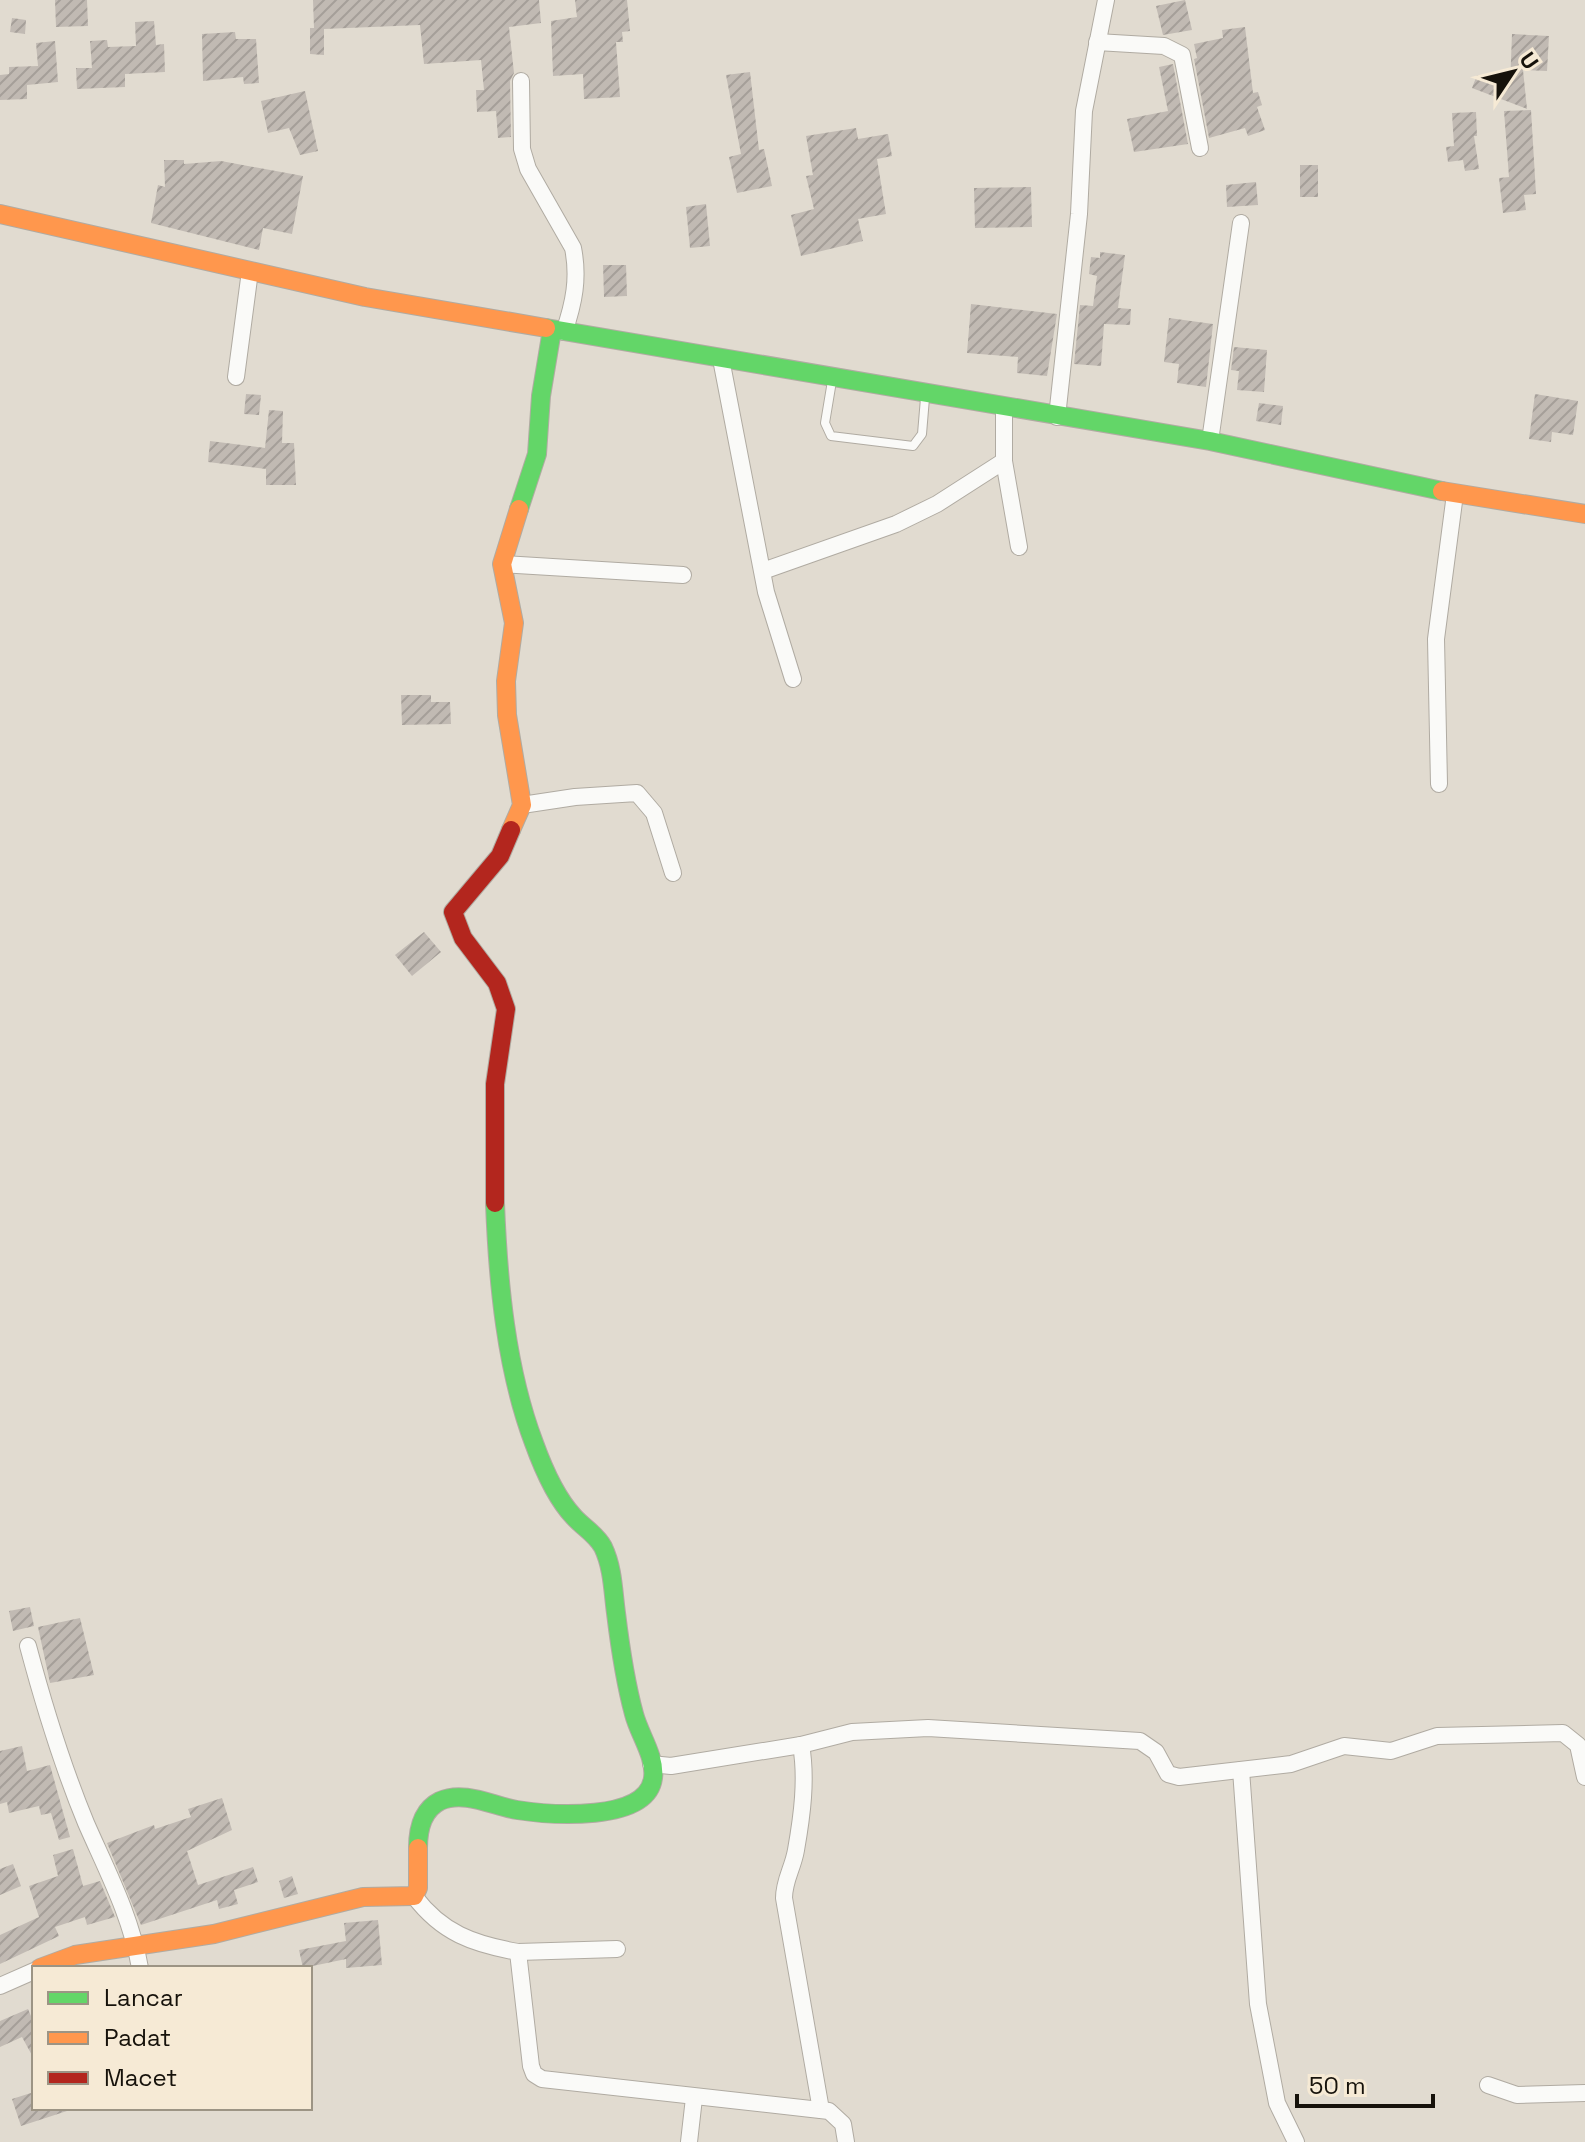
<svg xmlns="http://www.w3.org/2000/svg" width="1585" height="2142" viewBox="0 0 1585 2142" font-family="'Space Grotesk',sans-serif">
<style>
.building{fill:url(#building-hatch)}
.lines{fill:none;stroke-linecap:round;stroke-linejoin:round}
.lane-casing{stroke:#b0aba2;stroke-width:10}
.street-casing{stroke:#b0aba2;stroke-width:18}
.fast-casing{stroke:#b0aba2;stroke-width:20}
.slow-casing{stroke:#b0aba2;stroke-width:20}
.jam-casing{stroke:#b0aba2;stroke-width:20}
.lane{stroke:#fafaf8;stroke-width:8}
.street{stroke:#fafaf8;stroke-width:16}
.fast{stroke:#63d668;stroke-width:18}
.slow{stroke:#ff974d;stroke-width:18}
.jam{stroke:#b3261e;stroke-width:18}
</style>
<defs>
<pattern id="building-hatch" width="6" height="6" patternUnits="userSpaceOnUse" patternTransform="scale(2)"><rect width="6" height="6" fill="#c1bab3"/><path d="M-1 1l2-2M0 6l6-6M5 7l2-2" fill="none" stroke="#a59f99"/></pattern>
</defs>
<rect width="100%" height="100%" fill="#e1dbd0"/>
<g class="building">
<path d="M 55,0 L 87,0 L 88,26 L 56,27 Z"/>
<path d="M 313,0 L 539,0 L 541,23 L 509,27 L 514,73 L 510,81 L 511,137 L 498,138 L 496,111 L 477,112 L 476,90 L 484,90 L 481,60 L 424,64 L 420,25 L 324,29 L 324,55 L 310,54 L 310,28 L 314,28 Z"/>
<path d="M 575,0 L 627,0 L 630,31 L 622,32 L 623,42 L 616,42 L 620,97 L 584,99 L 583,74 L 553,76 L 551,21 L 577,17 Z"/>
<path d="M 1185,0 L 1192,30 L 1163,35 L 1156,6 Z"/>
<path d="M 12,18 L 26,20 L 25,34 L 10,32 Z"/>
<path d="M 154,21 L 156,45 L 164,44 L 165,72 L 125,74 L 125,87 L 77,89 L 76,68 L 92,68 L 90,41 L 107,40 L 108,47 L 136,46 L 135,22 Z"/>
<path d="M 1245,27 L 1253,93 L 1258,92 L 1262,105 L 1257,107 L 1265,130 L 1248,136 L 1245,128 L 1209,138 L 1194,59 L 1197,58 L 1194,44 L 1223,38 L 1222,30 Z"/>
<path d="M 235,32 L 236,39 L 256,39 L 259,83 L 244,84 L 243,77 L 203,81 L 202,34 Z"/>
<path d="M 1512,34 L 1549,36 L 1547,71 L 1523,70 L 1527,109 L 1472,88 L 1477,75 L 1510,86 Z"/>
<path d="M 55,41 L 58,82 L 27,85 L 27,99 L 0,100 L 0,75 L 9,74 L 9,67 L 38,66 L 36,43 Z"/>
<path d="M 1173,64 L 1188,144 L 1134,152 L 1127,119 L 1168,111 L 1159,67 Z"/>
<path d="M 750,72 L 759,150 L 764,149 L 772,186 L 737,193 L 729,157 L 741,154 L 726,75 Z"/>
<path d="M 305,91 L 318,151 L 300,155 L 289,128 L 268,133 L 261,101 Z"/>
<path d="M 1531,110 L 1536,194 L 1524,195 L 1526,210 L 1503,213 L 1499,178 L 1509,177 L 1504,111 Z"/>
<path d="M 1476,112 L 1477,136 L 1474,136 L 1479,169 L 1465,171 L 1463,160 L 1448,162 L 1446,147 L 1454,146 L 1452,113 Z"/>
<path d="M 856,128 L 858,139 L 888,134 L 892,156 L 877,159 L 886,214 L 858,219 L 863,241 L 801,256 L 791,215 L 814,209 L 806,176 L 813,175 L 806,136 Z"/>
<path d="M 164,160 L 184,160 L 184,164 L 221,161 L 303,176 L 292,234 L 263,228 L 259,250 L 151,223 L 158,185 L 165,187 Z"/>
<rect x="1300" y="165" width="18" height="32"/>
<path d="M 1256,182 L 1258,205 L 1227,207 L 1226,185 Z"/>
<path d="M 1031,187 L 1032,227 L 975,228 L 974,188 Z"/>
<path d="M 706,204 L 710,246 L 690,248 L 686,207 Z"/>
<path d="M 1100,252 L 1125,255 L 1118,308 L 1131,309 L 1130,325 L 1104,324 L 1101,366 L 1074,364 L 1080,305 L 1093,306 L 1097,276 L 1089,274 L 1091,257 L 1100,258 Z"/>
<path d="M 603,265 L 626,265 L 627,296 L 604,297 Z"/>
<path d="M 971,304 L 1057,314 L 1047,376 L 1017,373 L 1018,357 L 967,353 Z"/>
<path d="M 1169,318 L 1213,324 L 1206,387 L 1177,383 L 1179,364 L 1164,362 Z"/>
<path d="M 1234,347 L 1267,350 L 1264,392 L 1237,390 L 1239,371 L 1231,370 Z"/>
<path d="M 246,394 L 261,395 L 259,415 L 244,414 Z"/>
<path d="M 1535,394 L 1578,401 L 1573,435 L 1552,432 L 1551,442 L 1529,439 Z"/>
<path d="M 1259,403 L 1283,406 L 1281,425 L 1256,421 Z"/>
<path d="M 269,410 L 283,411 L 282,443 L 294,443 L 296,485 L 266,485 L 266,469 L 208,462 L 210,441 L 265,448 Z"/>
<path d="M 401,695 L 431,695 L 431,702 L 450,702 L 451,724 L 402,725 Z"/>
<path d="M 424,932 L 441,952 L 412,976 L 395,955 Z"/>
<path d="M 30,1607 L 34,1626 L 13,1631 L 9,1611 Z"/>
<path d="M 80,1618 L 94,1675 L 50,1683 L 38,1627 Z"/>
<path d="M 22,1746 L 27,1771 L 50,1765 L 70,1837 L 59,1840 L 51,1813 L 41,1815 L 39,1806 L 9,1813 L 7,1802 L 0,1804 L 0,1751 Z"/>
<path d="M 222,1798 L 232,1830 L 187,1851 L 198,1885 L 253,1867 L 258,1882 L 234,1890 L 238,1904 L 219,1909 L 217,1900 L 141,1925 L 107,1843 L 154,1825 L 155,1829 L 191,1817 L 188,1809 Z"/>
<path d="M 73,1849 L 83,1886 L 100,1881 L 115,1917 L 87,1925 L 85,1917 L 55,1927 L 59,1936 L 0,1964 L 0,1935 L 39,1917 L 29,1886 L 58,1876 L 53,1855 Z"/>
<path d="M 13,1864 L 21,1886 L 0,1895 L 0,1869 Z"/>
<path d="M 292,1876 L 298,1894 L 284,1898 L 279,1881 Z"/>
<path d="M 378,1920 L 382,1965 L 346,1968 L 346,1959 L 303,1968 L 299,1950 L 346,1941 L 344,1923 Z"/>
<path d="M 28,2009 L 34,2023 L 34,2059 L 22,2037 L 0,2047 L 0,2021 Z"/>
<path d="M 34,2092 L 34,2108 L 67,2111 L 21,2126 L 12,2099 Z"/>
</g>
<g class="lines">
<defs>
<path id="lane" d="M 832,381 L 825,423 L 831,436 L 913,446 L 922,434 L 925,398"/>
<g id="street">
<path d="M 1097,42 L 1164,46 L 1182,55 L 1200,148"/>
<path d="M 521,81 L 522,149 L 528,169 L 573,248 C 579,278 574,303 564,332"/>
<path d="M 721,359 L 766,592 L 793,679"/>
<path d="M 236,377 L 250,271"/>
<path d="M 1004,407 L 1004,461 L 1019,547"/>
<path d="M 1057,417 L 1079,214 L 1084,111 L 1106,0"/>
<path d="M 1210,441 L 1241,223"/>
<path d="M 502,564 L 683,575"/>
<path d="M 763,571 L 896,524 L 937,504 L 1004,461"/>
<path d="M 1439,784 L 1436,639 L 1455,494"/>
<path d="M 522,805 L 575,797 L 637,793 L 654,813 L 673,873"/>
<path d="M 28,1646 C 44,1706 62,1765 86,1823 C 107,1871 131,1916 140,1968"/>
<path d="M 801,1745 C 807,1779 802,1816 796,1850 C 793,1868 784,1880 784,1898 L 821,2110"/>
<path d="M 651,1764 L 671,1766 L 801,1745 L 852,1732 L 928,1728 L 1140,1741 L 1156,1752 L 1168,1774 L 1179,1777 L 1291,1764 L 1344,1746 L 1391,1751 L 1437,1736 L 1563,1733 L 1578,1745 L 1585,1777"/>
<path d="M 1241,1770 L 1258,2004 L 1277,2103 L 1296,2142"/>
<path d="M 414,1896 C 442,1933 473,1944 518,1952 L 531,2066 L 534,2074 L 542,2079 L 829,2111 L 843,2124 L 846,2142"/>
<path d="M 518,1952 L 617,1949"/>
<path d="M 0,1986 L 34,1971"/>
<path d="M 1488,2085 L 1517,2095 L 1585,2093"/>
<path d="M 689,2142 L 694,2098"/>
</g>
<g id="fast">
<path d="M 546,328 L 1210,441 L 1442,491"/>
<path d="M 519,509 L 537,454 L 541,396 L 552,330"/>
<path d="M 418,1848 C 418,1830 422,1810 440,1801 C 464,1790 493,1806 517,1810 C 549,1815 647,1823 653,1778 C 656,1757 639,1734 634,1714 C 625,1681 620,1646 616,1613 C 613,1591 613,1568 603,1547 C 596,1534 584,1528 574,1517 C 555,1497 543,1468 534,1443 C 506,1369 498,1282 495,1203"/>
</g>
<g id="slow">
<path d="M 0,214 L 365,297 L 546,328"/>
<path d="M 1442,491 L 1585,514"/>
<path d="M 511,830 L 522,805 L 507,715 L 506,681 L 514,623 L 502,564 L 519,509"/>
<path d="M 40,1968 L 75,1955 L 214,1934 L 363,1897 L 414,1896 L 418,1888 L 418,1848"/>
</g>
<path id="jam" d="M 495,1203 L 495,1084 L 506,1009 L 497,983 L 463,938 L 453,912 L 500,856 L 511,830"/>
</defs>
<use href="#lane" class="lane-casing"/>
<use href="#street" class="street-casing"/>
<use href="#fast" class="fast-casing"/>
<use href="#slow" class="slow-casing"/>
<use href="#jam" class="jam-casing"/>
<use href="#lane" class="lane"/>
<use href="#street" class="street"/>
<use href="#fast" class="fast"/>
<use href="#slow" class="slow"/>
<use href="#jam" class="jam"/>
</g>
<rect x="32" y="1966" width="280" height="144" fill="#f6ead5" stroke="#9c9484" stroke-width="2"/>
<rect x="48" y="1992" width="40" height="12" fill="#63d668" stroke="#9c9484" stroke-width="2"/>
<text x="104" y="2006" font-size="24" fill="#16120b">Lancar</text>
<rect x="48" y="2032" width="40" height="12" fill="#ff974d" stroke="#9c9484" stroke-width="2"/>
<text x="104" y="2046" font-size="24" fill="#16120b">Padat</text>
<rect x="48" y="2072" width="40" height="12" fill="#b3261e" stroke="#9c9484" stroke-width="2"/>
<text x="104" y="2086" font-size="24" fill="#16120b">Macet</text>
<g transform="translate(1513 72) rotate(55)" stroke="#f6ead5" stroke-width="6" paint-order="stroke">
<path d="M0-6L14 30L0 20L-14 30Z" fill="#16120b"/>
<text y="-12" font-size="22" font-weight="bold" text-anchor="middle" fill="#16120b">U</text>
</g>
<path d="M1297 2094v12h136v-12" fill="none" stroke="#16120b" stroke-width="4"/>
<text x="1309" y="2094" font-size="24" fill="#16120b" stroke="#f6ead5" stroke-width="6" paint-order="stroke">50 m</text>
</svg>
